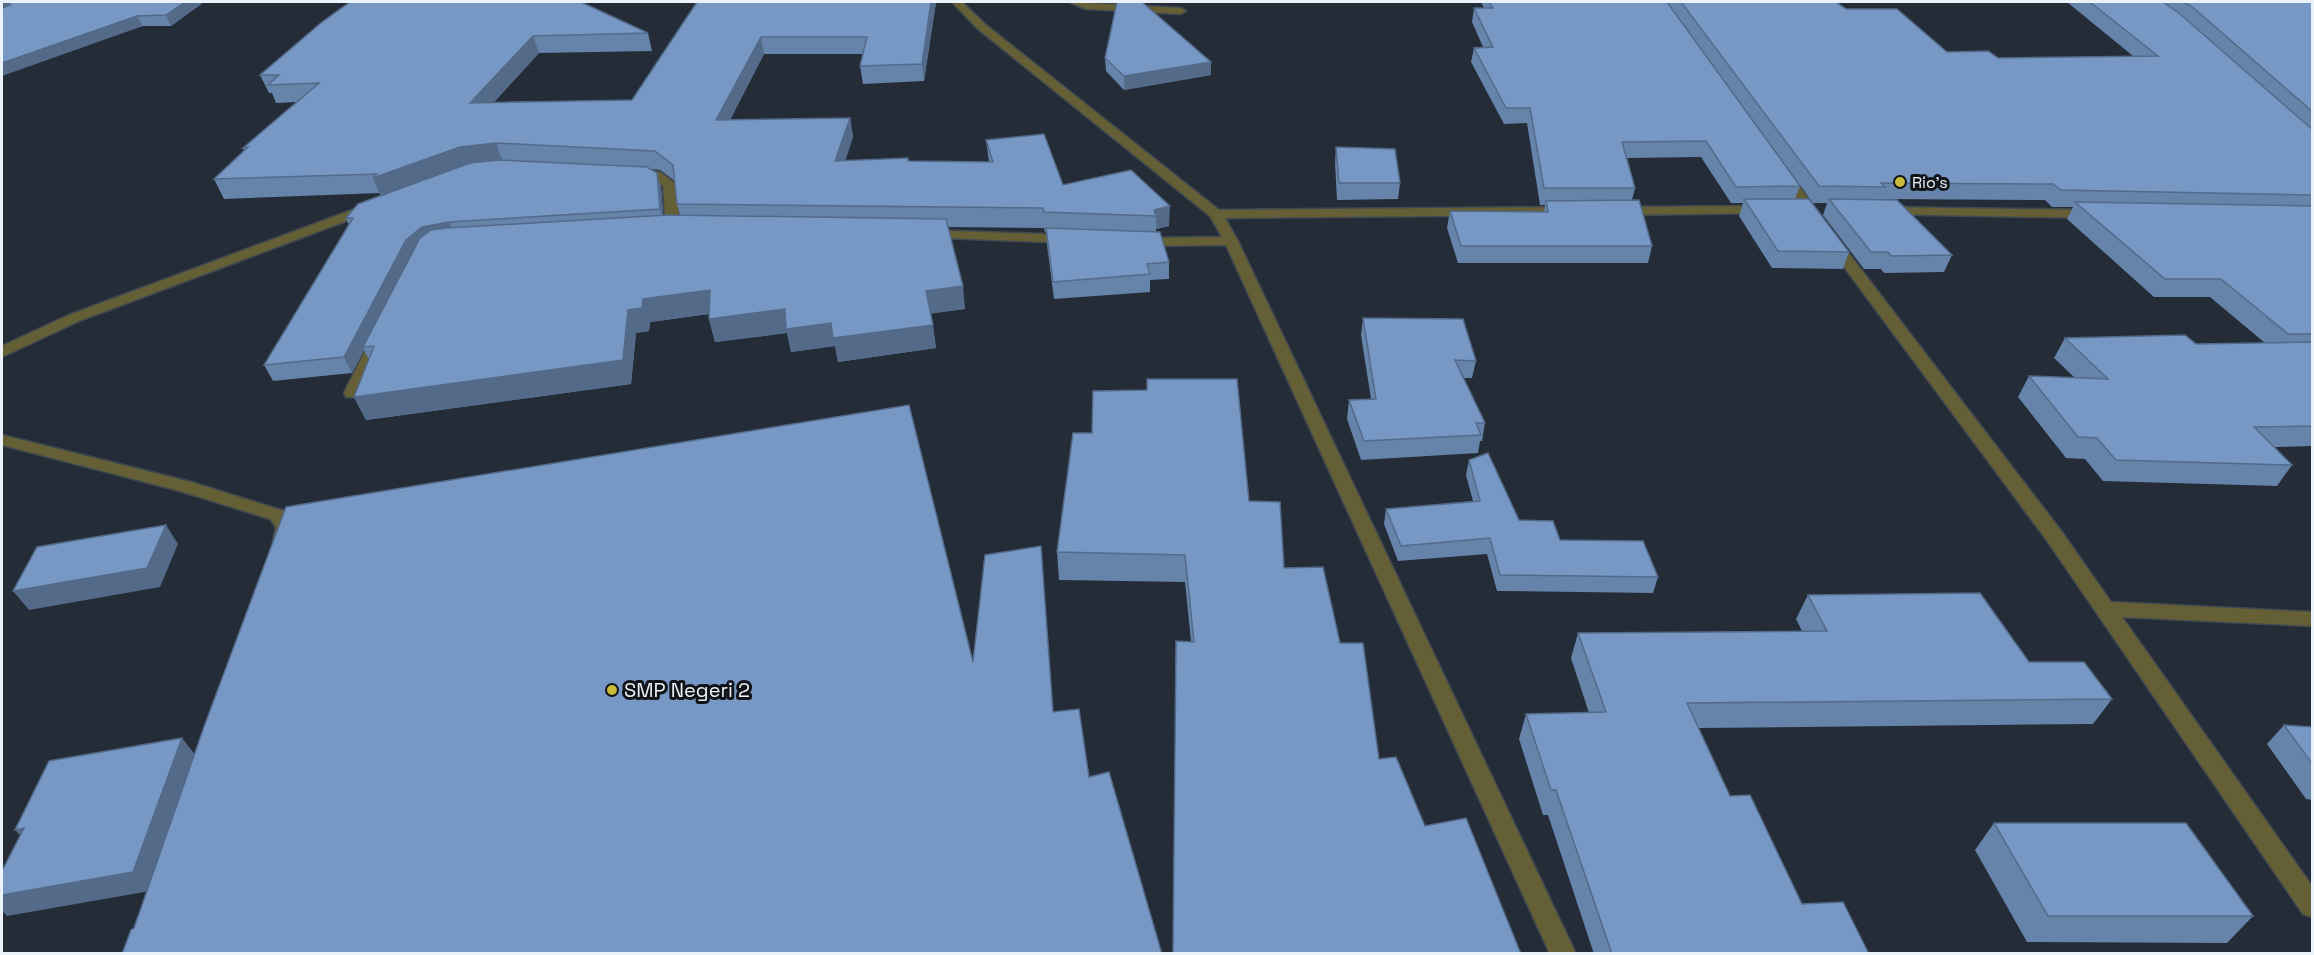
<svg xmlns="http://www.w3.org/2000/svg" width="2314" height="955" viewBox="0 0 2314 955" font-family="'Space Grotesk',sans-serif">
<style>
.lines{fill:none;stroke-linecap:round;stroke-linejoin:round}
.minor-casing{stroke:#404852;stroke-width:3}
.minor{fill:#645f35;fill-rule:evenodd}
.wall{fill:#6683a9;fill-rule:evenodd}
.shaded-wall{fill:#536a89}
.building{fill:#7798c4;stroke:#536a89;stroke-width:1.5}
.poi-dot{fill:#c9ba3a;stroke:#101419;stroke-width:2}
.labels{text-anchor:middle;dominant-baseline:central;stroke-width:6;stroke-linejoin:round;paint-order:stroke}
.far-poi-label{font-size:16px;fill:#ecf2f9;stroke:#101419;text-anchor:start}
.poi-label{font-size:20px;fill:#ecf2f9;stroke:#101419;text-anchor:start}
</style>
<rect width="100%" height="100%" fill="#242c37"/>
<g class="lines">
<defs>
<g id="minor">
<path d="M 952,2 L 962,2 L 986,25 L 1219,210 L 1568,207 L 1575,211 L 1568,215 L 1225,218 L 1238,241 L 1576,954 L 1550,954 L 1226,245 L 1140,246 L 1133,242 L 1140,238 L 1222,237 L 1210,216 L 978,29 Z"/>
<path d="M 1069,2 L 1181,8 L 1186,11 L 1181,14 L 1086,9 Z"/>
<path d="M 635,169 L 660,172 L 676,184 L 680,230 L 678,233 L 668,233 L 666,230 L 663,186 L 652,179 L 630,176 L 629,173 L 630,170 Z"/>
<path d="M 1783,170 L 1788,171 L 1821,216 L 1823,219 L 1821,222 L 1811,222 L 1777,174 Z"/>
<path d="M 368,204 L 375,208 L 373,211 L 79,321 L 2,357 L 2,346 L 69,315 Z"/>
<path d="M 1763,206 L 1768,207 L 1770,210 L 1768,213 L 1620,215 L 1613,211 L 1620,207 Z"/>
<path d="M 1884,207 L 2093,210 L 2100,214 L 2093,218 L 1879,214 L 1877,211 L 1879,208 Z"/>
<path d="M 927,230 L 1070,235 L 1077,239 L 1070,243 L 922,237 L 920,234 L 922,231 Z"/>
<path d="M 1832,237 L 1837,238 L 2062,532 L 2111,602 L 2312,612 L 2312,626 L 2122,617 L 2312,886 L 2312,917 L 2303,914 L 2048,542 L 1827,244 L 1825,241 Z"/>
<path d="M 380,332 L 388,337 L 358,397 L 346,397 L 344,393 L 372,337 Z"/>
<path d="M 2,435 L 191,482 L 284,511 L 295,527 L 294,538 L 290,547 L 283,549 L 276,547 L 273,542 L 276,527 L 270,519 L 180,491 L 2,445 Z"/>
</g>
</defs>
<use href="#minor" class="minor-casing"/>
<use href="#minor" class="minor"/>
</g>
<g class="wall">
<path d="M 2,2 L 204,2 L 171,26 L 143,26 L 6,6 Z"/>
<path d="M 697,2 L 936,2 L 924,81 L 863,84 L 860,66 L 863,54 L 764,54 L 730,120 L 850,118 L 853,137 L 845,160 L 989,162 L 986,140 L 1063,185 L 1131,170 L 1169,226 L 1156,229 L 1156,232 L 1169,262 L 1169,279 L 1150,280 L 1150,292 L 1054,299 L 1047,245 L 1046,232 L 1045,232 L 1044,228 L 947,227 L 965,309 L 931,313 L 936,348 L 838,362 L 835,346 L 791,352 L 787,333 L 715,342 L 709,319 L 709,314 L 650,322 L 649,331 L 636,333 L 631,384 L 366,420 L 354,397 L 369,360 L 364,350 L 352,373 L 273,381 L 264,365 L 349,225 L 346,218 L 381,195 L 380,193 L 224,199 L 214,179 L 244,151 L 243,148 L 297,102 L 276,103 L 272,93 L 269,93 L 260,75 L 322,22 L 648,33 L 652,51 L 539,53 L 494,102 L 632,100 ZM 651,169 L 660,170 L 675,181 L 677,204 L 680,215 L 663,215 L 661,187 Z"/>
<path d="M 1481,2 L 1667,2 L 1800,186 L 1795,199 L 1849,252 L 1843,269 L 1772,268 L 1739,216 L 1743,203 L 1731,203 L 1701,157 L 1627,158 L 1635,188 L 1632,200 L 1652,246 L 1648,263 L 1458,263 L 1447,228 L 1450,211 L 1544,212 L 1545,205 L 1540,205 L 1527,123 L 1504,124 L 1471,62 L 1474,48 L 1483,47 L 1472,22 L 1474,8 L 1484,8 Z"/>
<path d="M 1667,2 L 1836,2 L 1846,9 L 1947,52 L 1998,58 L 2133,56 L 2067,2 L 2313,2 L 2313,446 L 2275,447 L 2292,465 L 2277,486 L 2103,481 L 2085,459 L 2066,458 L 2018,397 L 2029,376 L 2075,378 L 2054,358 L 2065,338 L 2196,344 L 2265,343 L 2210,297 L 2154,297 L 2067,219 L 2073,207 L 2052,207 L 2045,200 L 1880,199 L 1952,255 L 1944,272 L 1884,273 L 1881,269 L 1864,269 L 1823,215 L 1827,203 L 1813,203 Z"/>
<path d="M 1105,58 L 1211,75 L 1124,90 L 1106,71 Z"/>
<path d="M 1336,147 L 1400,183 L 1398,199 L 1337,200 L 1335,163 Z"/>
<path d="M 1363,318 L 1476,361 L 1472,378 L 1463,378 L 1485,423 L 1482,441 L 1480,441 L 1478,453 L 1361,460 L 1347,419 L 1349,400 L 1371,399 L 1361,335 Z"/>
<path d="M 1469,460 L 1519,520 L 1560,540 L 1658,577 L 1653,593 L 1497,591 L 1487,554 L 1398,561 L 1384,524 L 1386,509 L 1473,501 L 1466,475 Z"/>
<path d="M 1249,501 L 1284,568 L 1340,643 L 1379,759 L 1425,826 L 1191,641 L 1185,582 L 1059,580 L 1057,552 Z"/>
<path d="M 1808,595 L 2029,662 L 2112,699 L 2093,724 L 1698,728 L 1730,796 L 1802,904 L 1869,954 L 1594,954 L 1548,815 L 1543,815 L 1519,739 L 1526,714 L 1589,713 L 1571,658 L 1578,633 L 1802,631 L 1796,619 Z"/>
<path d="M 2284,725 L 2313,727 L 2313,800 L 2306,799 L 2267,744 Z"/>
<path d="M 1994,823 L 2253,916 L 2227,943 L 2027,942 L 1975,850 Z"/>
</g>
<g class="shaded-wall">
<path d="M 2,2 L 21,2 L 5,4 L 6,6 L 2,7 Z"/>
<path d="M 185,2 L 204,2 L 171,26 L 166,15 Z"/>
<path d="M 931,2 L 936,2 L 924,81 L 922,64 Z"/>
<path d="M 137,16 L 143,26 L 2,76 L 2,63 Z"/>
<path d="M 533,36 L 539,53 L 477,121 L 470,103 Z"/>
<path d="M 761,37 L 764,54 L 720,138 L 716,120 Z"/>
<path d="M 1211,62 L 1211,75 L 1124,90 L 1124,76 Z"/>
<path d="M 850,118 L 853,137 L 839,180 L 835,161 Z"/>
<path d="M 496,143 L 503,162 L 381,197 L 373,178 L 460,147 Z"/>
<path d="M 657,173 L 661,187 L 664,224 L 660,209 Z"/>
<path d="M 1170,206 L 1169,226 L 1156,229 L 1156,216 L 1154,210 Z"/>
<path d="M 449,222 L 455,237 L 363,347 L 364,350 L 352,373 L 344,357 L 406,240 L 422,227 Z"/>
<path d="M 963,286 L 965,309 L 929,314 L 926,291 Z"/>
<path d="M 710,290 L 716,313 L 650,322 L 649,331 L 636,333 L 631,384 L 366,420 L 354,397 L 628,310 L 643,299 Z"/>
<path d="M 785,309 L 831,323 L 933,325 L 936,348 L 838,362 L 835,346 L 791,352 L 787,333 L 715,342 L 709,319 Z"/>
<path d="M 166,525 L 178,544 L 160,587 L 29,610 L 13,591 Z"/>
<path d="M 182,738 L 197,757 L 150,891 L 7,916 L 2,910 L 2,895 Z"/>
<path d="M 24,828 L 34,849 L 15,830 Z"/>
</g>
<g class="building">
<path d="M 13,2 L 185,2 L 166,15 L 137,16 L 2,63 L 2,8 L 10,5 L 5,4 Z"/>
<path d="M 350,2 L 581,2 L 648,33 L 533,36 L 470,103 L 632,100 L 697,2 L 931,2 L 922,64 L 860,66 L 867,37 L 761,37 L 716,120 L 850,118 L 835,161 L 908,158 L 908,161 L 993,162 L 986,140 L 1044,134 L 1063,185 L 1131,170 L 1170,206 L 1154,210 L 1156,216 L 1044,212 L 1043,208 L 677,204 L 673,165 L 655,151 L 496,143 L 460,147 L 373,178 L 377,174 L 214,179 L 248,147 L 243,148 L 319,83 L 268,85 L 279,75 L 260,75 L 322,22 Z"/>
<path d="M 1117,2 L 1142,2 L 1211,62 L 1124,76 L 1105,58 Z"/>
<path d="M 1489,2 L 1667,2 L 1800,186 L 1736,187 L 1706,141 L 1622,142 L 1635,188 L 1544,188 L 1530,108 L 1506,108 L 1474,48 L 1493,47 L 1474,8 L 1493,8 Z"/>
<path d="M 1681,2 L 1836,2 L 1846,9 L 1897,9 L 1947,52 L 1988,51 L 1998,58 L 2158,56 L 2090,2 L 2163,2 L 2180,14 L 2313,130 L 2313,195 L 2061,190 L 2053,184 L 1881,183 L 1885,187 L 1819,186 Z"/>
<path d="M 2183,2 L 2313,2 L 2313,112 L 2191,6 Z"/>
<path d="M 1336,147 L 1395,149 L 1400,183 L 1339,183 Z"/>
<path d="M 498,160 L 647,167 L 657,173 L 660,209 L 449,222 L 422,227 L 406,240 L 344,357 L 264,365 L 353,218 L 346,218 L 358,204 L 470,163 Z"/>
<path d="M 1744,199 L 1809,199 L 1849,252 L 1778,251 Z"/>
<path d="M 1829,199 L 1897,200 L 1952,255 L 1891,256 L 1888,252 L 1871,252 Z"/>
<path d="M 1639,200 L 1652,246 L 1461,246 L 1450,211 L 1548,212 L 1546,201 Z"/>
<path d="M 2075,202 L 2313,206 L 2313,334 L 2288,334 L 2221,279 L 2165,279 Z"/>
<path d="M 667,215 L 946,219 L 963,286 L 926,291 L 933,325 L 833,338 L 831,323 L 786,329 L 785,309 L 709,319 L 710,290 L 643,299 L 642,308 L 628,310 L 623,360 L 354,397 L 374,346 L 363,347 L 420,238 L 431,230 L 447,228 Z"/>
<path d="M 1046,228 L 1160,232 L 1169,262 L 1147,264 L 1150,274 L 1053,282 Z"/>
<path d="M 1363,318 L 1463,319 L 1476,361 L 1455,360 L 1485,423 L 1476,423 L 1481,435 L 1364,441 L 1349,400 L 1376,399 Z"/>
<path d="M 2185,335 L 2196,344 L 2313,342 L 2313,426 L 2254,427 L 2292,465 L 2116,460 L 2097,438 L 2078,437 L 2029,376 L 2108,379 L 2065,338 Z"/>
<path d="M 1147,379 L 1237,379 L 1249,501 L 1280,502 L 1284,568 L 1323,567 L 1340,643 L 1363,643 L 1379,759 L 1396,757 L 1425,826 L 1466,818 L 1521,954 L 1173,954 L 1176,641 L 1194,642 L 1185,555 L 1057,552 L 1073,433 L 1092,433 L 1093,391 L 1147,390 Z"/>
<path d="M 909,405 L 973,662 L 985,555 L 1041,546 L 1053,712 L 1079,709 L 1089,777 L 1109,772 L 1162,954 L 122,954 L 131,930 L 134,928 L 205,724 L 286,507 Z"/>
<path d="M 1488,453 L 1519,520 L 1553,521 L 1560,540 L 1643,541 L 1658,577 L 1500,575 L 1490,538 L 1401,546 L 1386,509 L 1480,501 L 1469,460 Z"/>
<path d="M 166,525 L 147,568 L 13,591 L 37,547 Z"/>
<path d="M 1980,593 L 2029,662 L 2084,662 L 2112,699 L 1687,703 L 1730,796 L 1750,795 L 1802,904 L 1843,902 L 1869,954 L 1612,954 L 1556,790 L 1551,790 L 1526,714 L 1606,712 L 1578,633 L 1827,631 L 1808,595 Z"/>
<path d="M 2284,725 L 2313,727 L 2313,765 Z"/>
<path d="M 182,738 L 133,872 L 2,895 L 2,871 L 24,828 L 15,830 L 49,761 Z"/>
<path d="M 1994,823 L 2186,823 L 2253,916 L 2048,916 Z"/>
</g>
<g class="poi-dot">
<circle cx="1900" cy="182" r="6"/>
<circle cx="612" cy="690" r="6"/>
</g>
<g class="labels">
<g class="far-poi-label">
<text x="1912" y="182">Rio's</text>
</g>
<g class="poi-label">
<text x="624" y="690">SMP Negeri 2</text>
</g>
</g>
<rect width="2314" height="955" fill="none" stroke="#ecf2f9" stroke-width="6"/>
</svg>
